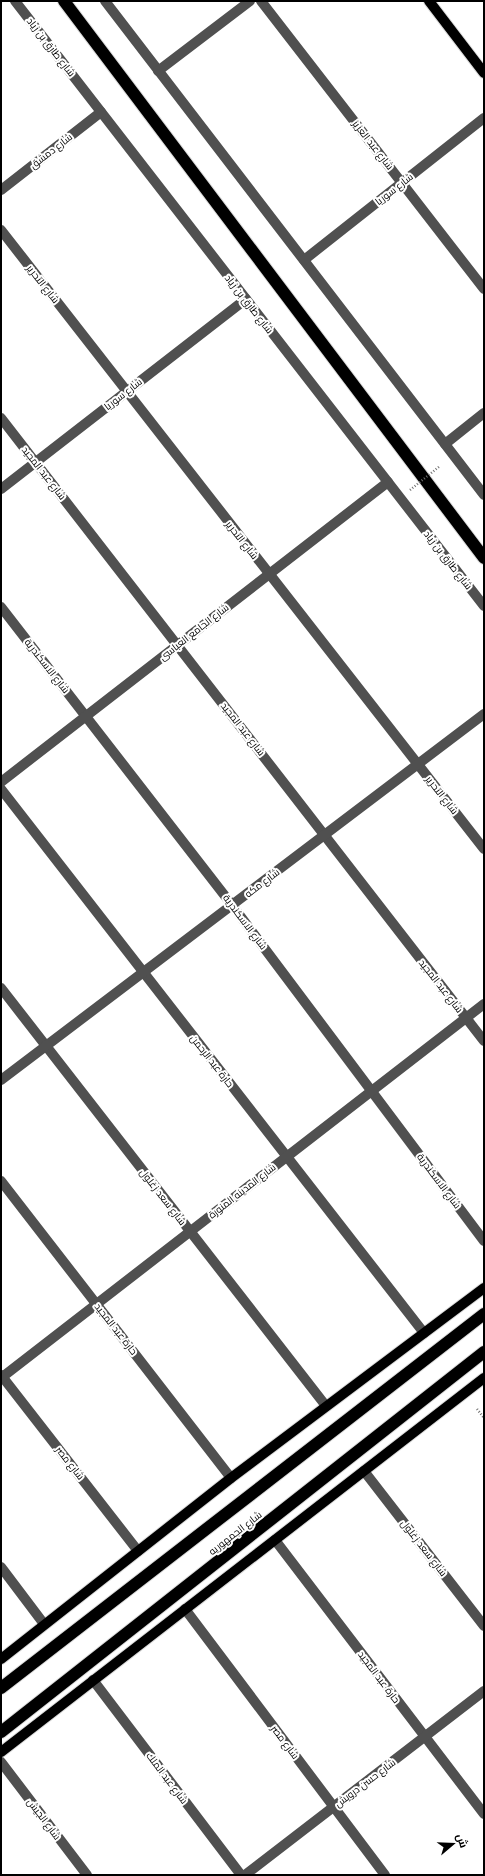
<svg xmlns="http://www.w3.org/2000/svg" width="485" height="1876" viewBox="0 0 485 1876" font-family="'Roboto Condensed',Cairo,sans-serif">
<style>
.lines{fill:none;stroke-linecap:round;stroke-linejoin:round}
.major-casing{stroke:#dbdbdb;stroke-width:12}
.highway-casing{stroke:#dbdbdb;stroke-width:14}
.path{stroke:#727272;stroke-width:2.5;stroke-dasharray:1 2;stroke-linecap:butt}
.minor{stroke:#505050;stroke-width:10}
.major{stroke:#000;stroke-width:10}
.highway{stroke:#000;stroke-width:12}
.path-bridge{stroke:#727272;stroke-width:2.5;stroke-dasharray:1 2;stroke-linecap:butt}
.labels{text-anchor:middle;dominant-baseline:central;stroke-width:4;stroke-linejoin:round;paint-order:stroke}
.street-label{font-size:10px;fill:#000;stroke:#fff}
</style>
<rect width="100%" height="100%" fill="#fff"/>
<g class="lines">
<defs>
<g id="major">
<path d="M 429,1 L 484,73"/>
<path d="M 1,1659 L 231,1478 L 484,1288"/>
<path d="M 1,1752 L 484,1378"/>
</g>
<g id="highway">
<path d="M 64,1 L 484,558"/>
<path d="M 1,1688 L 484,1314"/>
<path d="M 1,1732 L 484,1352"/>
</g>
</defs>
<use href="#major" class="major-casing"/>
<use href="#highway" class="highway-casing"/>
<path class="path" d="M 477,1409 L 484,1418"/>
<g class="minor">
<path d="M 15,1 L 484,606"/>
<path d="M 105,1 L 484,495"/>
<path d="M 261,1 L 484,289"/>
<path d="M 158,71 L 250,1"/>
<path d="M 1,190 L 101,112"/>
<path d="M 1,230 L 484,849"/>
<path d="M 304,260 L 484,118"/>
<path d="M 1,418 L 484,1041"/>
<path d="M 445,444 L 484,413"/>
<path d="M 1,489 L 246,299"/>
<path d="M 1,607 L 232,905 L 484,1241"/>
<path d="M 1,782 L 388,482"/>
<path d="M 1,789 L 424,1333"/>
<path d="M 1,988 L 326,1406"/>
<path d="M 1,1080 L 484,714"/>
<path d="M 1,1181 L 231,1478"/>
<path d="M 1,1375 L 138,1551"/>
<path d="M 1,1378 L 484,1004"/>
<path d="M 364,1471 L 484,1626"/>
<path d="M 275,1540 L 484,1814"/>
<path d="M 1,1567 L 44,1624"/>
<path d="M 185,1609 L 385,1875"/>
<path d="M 93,1680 L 241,1875"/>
<path d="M 1,1762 L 87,1875"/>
<path d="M 245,1875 L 484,1691"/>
</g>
<use href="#major" class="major"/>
<use href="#highway" class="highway"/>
<path class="path-bridge" d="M 410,490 L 440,466"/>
</g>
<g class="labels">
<g class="street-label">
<text transform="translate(51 47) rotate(52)">شارع طارق بن زياد</text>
<text transform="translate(373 145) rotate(52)">شارع عبد العزيز</text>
<text transform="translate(51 151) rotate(-38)">شارع دمشق</text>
<text transform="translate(394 189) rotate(-38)">شارع سوريا</text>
<text transform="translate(43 284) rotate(52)">شارع التحرير</text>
<text transform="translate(249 304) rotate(52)">شارع طارق بن زياد</text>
<text transform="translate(123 394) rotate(-38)">شارع سوريا</text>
<text transform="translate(44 473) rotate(52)">شارع عبد المجيد</text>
<text transform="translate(242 540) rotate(52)">شارع التحرير</text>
<text transform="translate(448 560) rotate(52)">شارع طارق بن زياد</text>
<text transform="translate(194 632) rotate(-38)">شارع الجامع العباسى</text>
<text transform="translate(47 666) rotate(52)">شارع الاسكندرية</text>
<text transform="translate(243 729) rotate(52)">شارع عبد المجيد</text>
<text transform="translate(442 795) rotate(52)">شارع التحرير</text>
<text transform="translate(262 883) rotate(-37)">شارع مكه</text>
<text transform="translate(245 922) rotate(53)">شارع الاسكندرية</text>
<text transform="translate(441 986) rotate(52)">شارع عبد المجيد</text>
<text transform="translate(212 1061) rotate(52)">حارة عبد الرحمن</text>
<text transform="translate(439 1181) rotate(53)">شارع الاسكندرية</text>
<text transform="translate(242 1191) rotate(-38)">شارع المدينه المنورة</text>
<text transform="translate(163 1197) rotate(52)">شارع سعد زغلول</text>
<text transform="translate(116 1329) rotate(52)">حارة عبد المجيد</text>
<text transform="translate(70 1463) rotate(52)">شارع مصر</text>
<text transform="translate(235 1533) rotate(-38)">شارع الجمهوريه</text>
<text transform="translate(424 1548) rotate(52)">شارع سعد زغلول</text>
<text transform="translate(379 1677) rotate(53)">حارة عبد المجيد</text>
<text transform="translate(285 1742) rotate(53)">شارع مصر</text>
<text transform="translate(167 1778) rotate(53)">شارع عبد الملك</text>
<text transform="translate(365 1783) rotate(-37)">شارع حسن درويش</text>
<text transform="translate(44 1819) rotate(53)">شارع الجيش</text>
</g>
</g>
<rect width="485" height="1876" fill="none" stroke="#000000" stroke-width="4"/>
<g transform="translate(453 1844) rotate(71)" stroke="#ffffff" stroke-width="3" paint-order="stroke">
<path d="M0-3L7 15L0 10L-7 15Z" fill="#000000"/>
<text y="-6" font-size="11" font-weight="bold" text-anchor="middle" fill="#000000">ش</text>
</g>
</svg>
